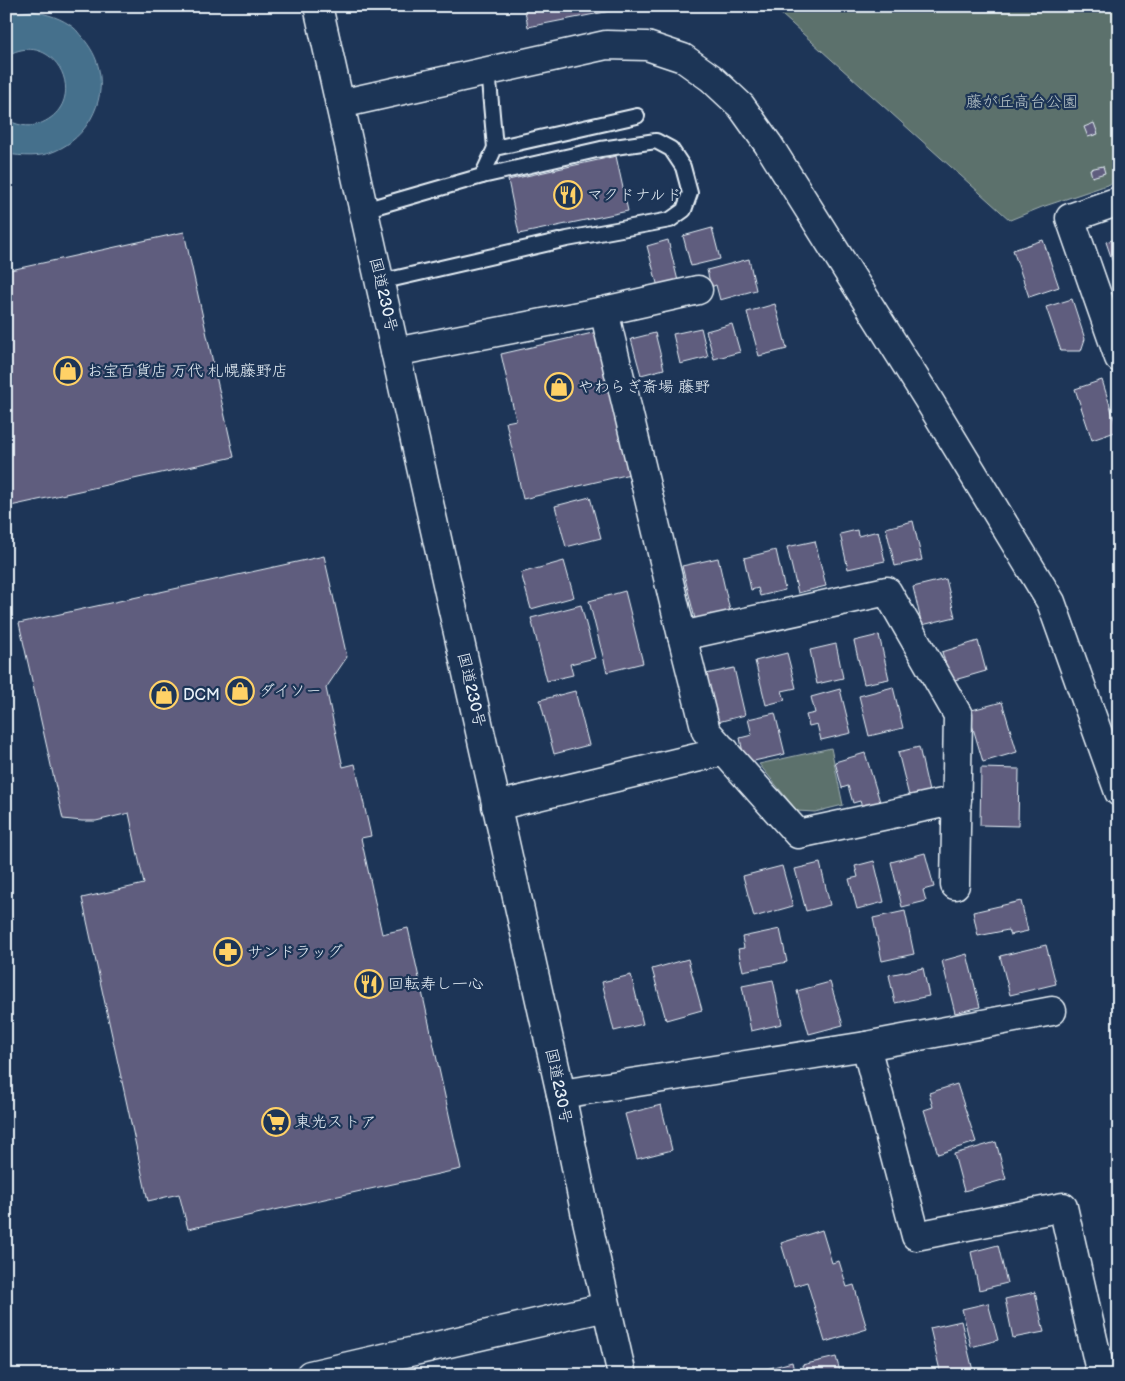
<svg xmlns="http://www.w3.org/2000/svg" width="1125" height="1381" viewBox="0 0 1125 1381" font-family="'Balsamiq Sans','Klee One',sans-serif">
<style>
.green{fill:#5c716c;stroke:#a2b1b2}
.water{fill:#456f8c;stroke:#86a3b7}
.building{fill:#5e5d7e;stroke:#e8f1f8}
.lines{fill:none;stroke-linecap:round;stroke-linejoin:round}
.service-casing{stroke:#e8f1f8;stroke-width:18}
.minor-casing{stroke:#e8f1f8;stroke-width:31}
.trunk-casing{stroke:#e8f1f8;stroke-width:31}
.service{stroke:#1d3557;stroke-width:14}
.minor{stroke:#1d3557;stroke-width:28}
.trunk{stroke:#1d3557;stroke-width:28}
.labels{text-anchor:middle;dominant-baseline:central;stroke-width:4.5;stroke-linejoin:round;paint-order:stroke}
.park-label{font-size:16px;fill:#b7c4c7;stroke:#1d3557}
.poi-label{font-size:16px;fill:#e8f1f8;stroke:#1d3557;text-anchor:start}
.street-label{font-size:16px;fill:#e8f1f8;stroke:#1d3557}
</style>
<rect width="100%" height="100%" fill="#1d3557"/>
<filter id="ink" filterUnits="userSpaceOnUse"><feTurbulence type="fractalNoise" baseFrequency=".02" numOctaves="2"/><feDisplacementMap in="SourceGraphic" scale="10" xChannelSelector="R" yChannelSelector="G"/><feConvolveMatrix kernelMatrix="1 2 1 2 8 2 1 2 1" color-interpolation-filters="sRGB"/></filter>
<g filter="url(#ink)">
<g class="green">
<path d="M 772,6 L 1119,6 L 1119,181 L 1042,207 L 1010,220 Z"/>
<path d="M 831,748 L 843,805 L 815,812 L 797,811 L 759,764 Z"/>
</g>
<path class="water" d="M 32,11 C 47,14 62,18 74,28 C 77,30 79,34 82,37 C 90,46 97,58 99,70 C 106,103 86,138 55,151 C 39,158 23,156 6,154 L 6,119 C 16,125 28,128 39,124 C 93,104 56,26 6,56 L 6,14 Z"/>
<g class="building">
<path d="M 524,6 L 636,6 L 528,27 Z"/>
<path d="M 1094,123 L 1098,134 L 1088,137 L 1084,127 Z"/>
<path d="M 616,156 L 628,211 L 519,234 L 508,180 Z"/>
<path d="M 1103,166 L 1105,173 L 1092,177 L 1090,169 Z"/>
<path d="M 712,228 L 720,259 L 691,266 L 683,236 Z"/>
<path d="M 184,232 L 234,457 L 6,507 L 6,271 Z"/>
<path d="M 1119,238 L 1119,280 L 1106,242 Z"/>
<path d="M 668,240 L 678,281 L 658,287 L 647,246 Z"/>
<path d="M 1043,240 L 1059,287 L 1029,297 L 1013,250 Z"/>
<path d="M 749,259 L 756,290 L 720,300 L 716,285 L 711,287 L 707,270 Z"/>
<path d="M 1072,299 L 1085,339 L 1081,351 L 1061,351 L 1046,307 Z"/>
<path d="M 775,304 L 787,349 L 759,356 L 747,312 Z"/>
<path d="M 732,324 L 740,352 L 714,359 L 706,331 Z"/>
<path d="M 701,328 L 708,357 L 680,364 L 673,334 Z"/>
<path d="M 597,332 L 630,474 L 523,499 L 506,422 L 516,420 L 501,354 Z"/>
<path d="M 655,333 L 664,369 L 641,375 L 631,339 Z"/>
<path d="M 1102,380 L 1118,431 L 1092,440 L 1075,389 Z"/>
<path d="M 590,497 L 601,538 L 566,547 L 555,506 Z"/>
<path d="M 913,521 L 922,560 L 895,566 L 886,528 Z"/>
<path d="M 857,530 L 858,536 L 878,531 L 885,561 L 848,569 L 840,534 Z"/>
<path d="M 815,541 L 826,586 L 798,593 L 787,547 Z"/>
<path d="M 776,550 L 785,590 L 760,596 L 758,588 L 751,590 L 744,558 Z"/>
<path d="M 324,556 L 347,657 L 326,688 L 343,767 L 355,764 L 371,836 L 361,838 L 382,934 L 408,928 L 461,1169 L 188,1229 L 179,1194 L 148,1201 L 82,898 L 144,884 L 129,813 L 96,821 L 82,821 L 63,819 L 19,623 Z"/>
<path d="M 718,558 L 730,611 L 695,619 L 682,566 Z"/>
<path d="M 564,561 L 574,597 L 531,609 L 521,573 Z"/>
<path d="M 946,579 L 955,617 L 922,625 L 913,587 Z"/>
<path d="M 625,591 L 643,663 L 607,672 L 589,601 Z"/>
<path d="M 581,605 L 595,658 L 570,664 L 573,675 L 547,681 L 531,618 Z"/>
<path d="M 879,635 L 889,679 L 864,684 L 854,641 Z"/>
<path d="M 978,641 L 986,671 L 951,681 L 942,652 Z"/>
<path d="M 836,644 L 843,678 L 817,684 L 810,650 Z"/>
<path d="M 787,653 L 796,688 L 782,691 L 785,700 L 766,705 L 755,661 Z"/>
<path d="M 734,668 L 745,715 L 718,722 L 706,674 Z"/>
<path d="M 893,687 L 903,728 L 869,736 L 859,696 Z"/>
<path d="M 840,689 L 851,733 L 821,740 L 817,724 L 809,726 L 806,715 L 815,713 L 811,697 Z"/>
<path d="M 575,691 L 589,745 L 554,754 L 540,700 Z"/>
<path d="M 1002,702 L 1017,752 L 983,762 L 968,711 Z"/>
<path d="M 775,713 L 785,754 L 745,763 L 740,738 L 752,735 L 748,719 Z"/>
<path d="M 919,747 L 930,796 L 910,800 L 898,752 Z"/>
<path d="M 865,753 L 881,805 L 863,810 L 860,801 L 853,803 L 848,786 L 842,788 L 835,762 Z"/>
<path d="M 981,768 L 1019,769 L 1018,826 L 980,825 Z"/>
<path d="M 925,853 L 934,887 L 923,890 L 926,901 L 902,907 L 891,862 Z"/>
<path d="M 874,861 L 884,902 L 857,909 L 849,879 L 858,877 L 855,866 Z"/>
<path d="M 820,863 L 830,905 L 806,911 L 795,869 Z"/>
<path d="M 782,866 L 793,906 L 754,917 L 743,876 Z"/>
<path d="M 1021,901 L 1028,931 L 1010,935 L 1008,930 L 978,936 L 973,912 Z"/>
<path d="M 905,911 L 914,954 L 882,961 L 873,918 Z"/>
<path d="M 780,929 L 787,962 L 743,971 L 738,949 L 744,948 L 742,937 Z"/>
<path d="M 1046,945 L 1056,984 L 1010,995 L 1000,956 Z"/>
<path d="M 967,954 L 980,1007 L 955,1013 L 942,961 Z"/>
<path d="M 688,959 L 702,1010 L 666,1020 L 652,969 Z"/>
<path d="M 923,968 L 929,996 L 895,1003 L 889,975 Z"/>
<path d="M 631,975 L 643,1024 L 614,1031 L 602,982 Z"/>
<path d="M 773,980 L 782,1024 L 751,1031 L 742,986 Z"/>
<path d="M 830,982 L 843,1025 L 809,1034 L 797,991 Z"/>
<path d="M 957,1084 L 976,1142 L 938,1154 L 924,1110 L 933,1107 L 929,1093 Z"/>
<path d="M 661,1105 L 672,1150 L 637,1159 L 625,1114 Z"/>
<path d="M 996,1142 L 1006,1179 L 964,1191 L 954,1154 Z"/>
<path d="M 822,1230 L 832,1263 L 839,1261 L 847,1287 L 854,1285 L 867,1329 L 825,1342 L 807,1282 L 794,1286 L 781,1243 Z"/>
<path d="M 998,1245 L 1007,1283 L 979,1290 L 971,1252 Z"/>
<path d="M 1035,1292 L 1044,1332 L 1013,1338 L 1005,1299 Z"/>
<path d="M 988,1303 L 998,1340 L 971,1347 L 962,1309 Z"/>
<path d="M 961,1321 L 974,1375 L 941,1375 L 930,1328 Z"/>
<path d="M 836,1357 L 841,1375 L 804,1375 L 802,1365 Z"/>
<path d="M 792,1362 L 795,1375 L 760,1375 L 759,1371 Z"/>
</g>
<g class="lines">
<defs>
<g id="service">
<path d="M 488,70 L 495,148"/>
<path d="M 364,210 L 482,176 L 495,148 L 637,116"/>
<path d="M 380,282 L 567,239 L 670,220 L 684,210 L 690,193 L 683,167 L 671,149 L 656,141 L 601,149 L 482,176"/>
</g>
<g id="minor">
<path d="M 340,104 L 606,45 L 647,46 L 683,58 L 711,78 L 741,106 L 768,144 L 928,399 L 1051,602 L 1119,792"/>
<path d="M 1119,201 L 1070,218 L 1119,358"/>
<path d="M 604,311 L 682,636 L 706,731 L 798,834 L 957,800"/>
<path d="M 395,352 L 604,311 L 698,290"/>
<path d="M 682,636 L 887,591 L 958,715 L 955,885"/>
<path d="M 496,806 L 725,751"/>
<path d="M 866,1046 L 916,1236 L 1063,1207 L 1101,1375"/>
<path d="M 561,1094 L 866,1046 L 1052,1011"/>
<path d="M 310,1375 L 606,1307"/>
</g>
<path id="trunk" d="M 318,6 L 561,1094 L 586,1216 L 622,1375"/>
</defs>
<use href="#service" class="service-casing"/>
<use href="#minor" class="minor-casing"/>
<use href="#trunk" class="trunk-casing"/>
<use href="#service" class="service"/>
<use href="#minor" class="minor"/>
<use href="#trunk" class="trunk"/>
</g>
</g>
<defs>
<symbol id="restaurant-ring" viewBox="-11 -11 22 22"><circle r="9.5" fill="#1d3557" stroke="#ffd166" stroke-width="1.5"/><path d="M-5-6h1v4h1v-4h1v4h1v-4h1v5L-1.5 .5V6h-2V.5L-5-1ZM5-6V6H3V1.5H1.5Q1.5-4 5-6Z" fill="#ffd166"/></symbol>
<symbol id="shop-ring" viewBox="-11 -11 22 22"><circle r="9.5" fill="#1d3557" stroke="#ffd166" stroke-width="1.5"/><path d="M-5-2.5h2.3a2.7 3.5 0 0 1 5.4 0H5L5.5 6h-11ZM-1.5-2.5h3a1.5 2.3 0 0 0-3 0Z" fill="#ffd166"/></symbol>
<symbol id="pharmacy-ring" viewBox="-11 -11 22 22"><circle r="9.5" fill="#1d3557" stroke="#ffd166" stroke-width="1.5"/><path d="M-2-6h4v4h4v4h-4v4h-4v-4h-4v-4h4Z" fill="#ffd166"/></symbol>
<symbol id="supermarket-ring" viewBox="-11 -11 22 22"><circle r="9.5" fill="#1d3557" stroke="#ffd166" stroke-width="1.5"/><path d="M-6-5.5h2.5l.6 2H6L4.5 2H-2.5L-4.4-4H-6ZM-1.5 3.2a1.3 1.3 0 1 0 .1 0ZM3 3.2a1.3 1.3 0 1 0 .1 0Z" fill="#ffd166"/></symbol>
</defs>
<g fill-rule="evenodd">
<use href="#restaurant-ring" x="552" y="179" width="32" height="32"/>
<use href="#shop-ring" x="52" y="355" width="32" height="32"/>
<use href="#shop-ring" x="543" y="371" width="32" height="32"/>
<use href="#shop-ring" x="224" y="675" width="32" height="32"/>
<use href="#shop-ring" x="148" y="679" width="32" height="32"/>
<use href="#pharmacy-ring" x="212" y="936" width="32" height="32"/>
<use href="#restaurant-ring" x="353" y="968" width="32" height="32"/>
<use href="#supermarket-ring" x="260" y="1106" width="32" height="32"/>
</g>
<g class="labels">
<g class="park-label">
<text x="1022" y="102">藤が丘高台公園</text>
</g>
<g class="poi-label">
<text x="587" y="195">マクドナルド</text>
<text x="87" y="371">お宝百貨店 万代 札幌藤野店</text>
<text x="578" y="387">やわらぎ斎場 藤野</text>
<text x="259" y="691">ダイソー</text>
<text x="183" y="695">DCM</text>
<text x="247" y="952">サンドラッグ</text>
<text x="388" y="984">回転寿し一心</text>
<text x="295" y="1122">東光ストア</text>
</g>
<g class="street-label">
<text transform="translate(383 295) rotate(77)">国道230号</text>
<text transform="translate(471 690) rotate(77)">国道230号</text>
<text transform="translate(558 1086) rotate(78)">国道230号</text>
</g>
</g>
<rect width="1125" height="1381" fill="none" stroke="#1d3557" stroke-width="25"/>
<rect x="12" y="12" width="1100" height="1356" fill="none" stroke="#e8f1f8" stroke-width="2" filter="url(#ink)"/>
</svg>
